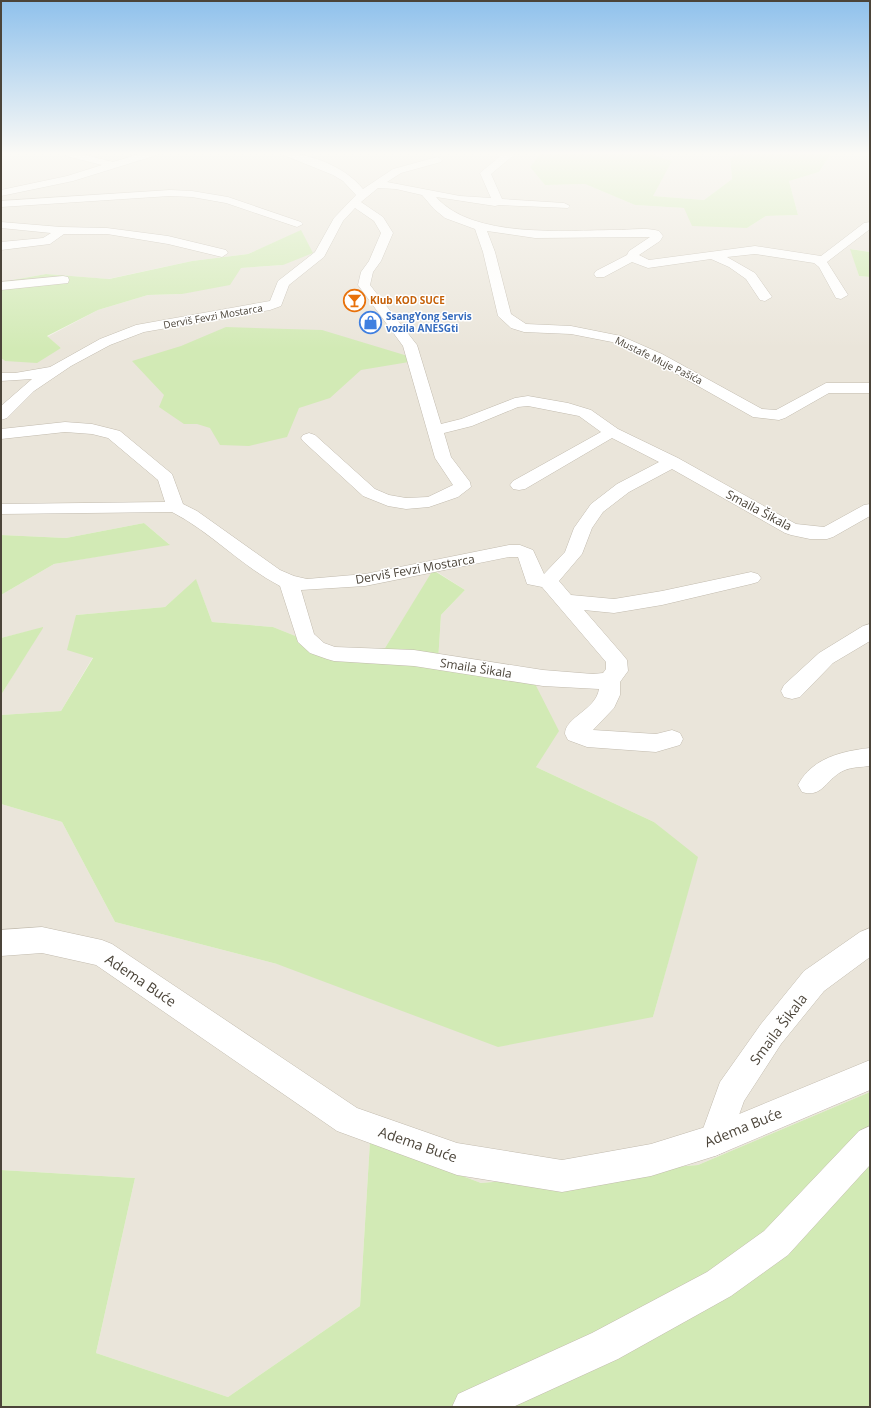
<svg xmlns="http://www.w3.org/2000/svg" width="871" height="1408" viewBox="0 0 871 1408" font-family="'Open Sans',sans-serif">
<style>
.residential{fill:#eae5da}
.green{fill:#d2eab5}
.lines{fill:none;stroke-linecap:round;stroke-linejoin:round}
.minor-casing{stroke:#c2bbae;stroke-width:1}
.tertiary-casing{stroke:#c2bbae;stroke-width:1}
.minor{fill:#fff;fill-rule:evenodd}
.tertiary{fill:#fff;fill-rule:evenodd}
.labels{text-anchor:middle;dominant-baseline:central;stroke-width:3;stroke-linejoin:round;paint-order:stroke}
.far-food-label{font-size:10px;font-weight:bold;fill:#c56008;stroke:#fff;text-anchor:start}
.far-street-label{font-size:10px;fill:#4b4439;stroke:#fff}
.far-shop-label{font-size:10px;font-weight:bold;fill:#366cbe;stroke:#fff;text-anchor:start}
.street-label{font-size:12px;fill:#4b4439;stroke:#fff}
.near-street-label{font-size:14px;fill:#4b4439;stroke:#fff}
</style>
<rect width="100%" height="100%" fill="#f6f3ec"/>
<g class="residential">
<path d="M 1,152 L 542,152 L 530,167 L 545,185 L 585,184 L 635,205 L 684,208 L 747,228 L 766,216 L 798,215 L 789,181 L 819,172 L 832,152 L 870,152 L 870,252 L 851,249 L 859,276 L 870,277 L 870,1092 L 698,1165 L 481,1183 L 370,1141 L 360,1306 L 228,1397 L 96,1353 L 135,1178 L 1,1170 L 1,804 L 62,822 L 115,922 L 277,964 L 653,1017 L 697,858 L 654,822 L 536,767 L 438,662 L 441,615 L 465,590 L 434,570 L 385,648 L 333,651 L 273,627 L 212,622 L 196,580 L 165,607 L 76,615 L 93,657 L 61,711 L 1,715 L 1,695 L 42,628 L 1,638 L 1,595 L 54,564 L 169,544 L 144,523 L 66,538 L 1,535 L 1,358 L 5,361 L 61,348 L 47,337 L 98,310 L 148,295 L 182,294 L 240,268 L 283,265 L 300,231 L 248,254 L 192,261 L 108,279 L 46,274 L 1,282 Z"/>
<path d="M 644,152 L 742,152 L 730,158 L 732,179 L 704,200 L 652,196 L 672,161 Z"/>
</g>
<g class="green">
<path d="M 542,152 L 644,152 L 672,161 L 653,196 L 704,200 L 732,179 L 730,158 L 742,152 L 832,152 L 819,172 L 789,181 L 798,215 L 766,216 L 747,228 L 692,226 L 684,208 L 635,205 L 585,184 L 545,185 L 530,167 Z"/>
<path d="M 301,230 L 313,253 L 283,265 L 241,268 L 230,285 L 182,294 L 148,295 L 98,310 L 47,336 L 61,348 L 37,363 L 5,361 L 1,358 L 1,282 L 46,274 L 109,279 L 192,261 L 248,254 Z"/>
<path d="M 850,249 L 870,252 L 870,277 L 859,276 Z"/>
<path d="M 226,327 L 322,330 L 421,360 L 361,370 L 330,398 L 299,408 L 287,437 L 249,446 L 220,445 L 210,428 L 197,424 L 184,424 L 159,407 L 164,395 L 132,361 L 181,346 Z"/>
<path d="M 144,523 L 170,545 L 54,564 L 1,595 L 1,535 L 66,538 Z"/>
<path d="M 433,570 L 465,590 L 441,615 L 438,662 L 528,670 L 559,731 L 536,767 L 654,822 L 698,857 L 653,1017 L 498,1047 L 277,964 L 115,922 L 62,822 L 1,804 L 1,715 L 61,711 L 93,658 L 67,650 L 76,615 L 165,607 L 196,579 L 212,622 L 273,627 L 333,651 L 385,648 Z"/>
<path d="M 43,627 L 43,628 L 1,695 L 1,638 Z"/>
<path d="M 870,1092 L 870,1407 L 1,1407 L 1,1170 L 135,1178 L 96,1353 L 228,1397 L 360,1306 L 370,1141 L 481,1183 L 698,1165 Z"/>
</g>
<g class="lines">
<defs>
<g id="minor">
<path d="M 66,152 L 74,152 L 113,162 L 145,152 L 161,152 L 160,154 L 73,181 L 1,196 L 1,190 L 67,176 L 102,165 L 66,156 Z"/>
<path d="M 276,152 C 306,152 344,165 363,189 L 393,169 L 437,157 L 442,160 L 441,162 L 401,173 L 387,182 L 460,196 L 491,198 L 480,173 L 505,152 L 514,152 L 514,155 L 491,174 L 502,199 L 564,203 L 570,206 L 568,208 L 499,205 L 495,206 L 436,197 C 473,239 564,230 616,230 C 630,230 646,227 659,231 L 663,236 L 660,241 L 639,255 L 649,260 L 755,246 L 821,256 L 864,223 L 870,222 L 870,229 L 827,262 L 848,295 L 841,299 L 836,298 L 819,267 L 814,263 L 755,254 L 727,257 L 755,273 L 772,297 L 765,301 L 760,300 L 746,279 L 729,267 L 711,259 L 648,268 L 632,262 L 604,277 L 596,277 L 594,274 L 596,271 L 627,255 L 629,251 L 650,237 L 535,238 L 487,231 L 495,252 L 511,314 L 526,324 L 571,326 L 621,336 L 662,354 L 762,409 L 776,410 L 826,383 L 870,383 L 870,393 L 829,393 L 785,418 L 779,420 L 753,417 L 652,360 L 612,342 L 571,334 L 524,332 L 511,328 L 498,316 L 483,252 L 475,229 L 445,218 L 434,209 L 422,195 L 396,189 L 378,188 L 361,202 L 383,217 L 393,233 L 381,261 L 373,272 L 370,285 L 417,345 L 441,424 L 461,419 L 515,398 L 528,396 L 568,403 L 591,410 L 618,429 L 678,458 L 796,524 L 824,527 L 864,505 L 870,504 L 870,516 L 833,537 L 827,539 L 810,539 L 791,535 L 785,533 L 672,469 L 629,492 L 603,512 L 592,528 L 582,554 L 559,581 L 571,595 L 614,599 L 662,591 L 751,572 L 758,574 L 761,578 L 758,582 L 751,584 L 662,605 L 614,613 L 584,610 L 623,655 L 627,660 L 628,671 L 620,682 L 620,695 L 614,708 L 593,730 L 656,734 L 672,730 L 680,733 L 683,739 L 680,745 L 656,752 L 587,747 L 568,740 L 565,734 C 565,717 596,710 599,689 L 543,686 L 414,666 L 334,661 L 327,659 L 310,653 L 298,642 L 280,586 C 241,566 211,532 172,512 L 1,514 L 1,504 L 165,502 L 158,480 L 108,438 L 92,434 L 65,432 L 1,439 L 1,429 L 65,422 L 92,424 L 120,431 L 172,474 L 183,504 L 197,511 L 280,570 L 294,576 L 307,579 L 365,574 L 509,545 L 520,545 L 533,550 L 544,574 L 565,552 L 574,528 L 591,504 L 617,484 L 659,462 L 612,438 L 525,489 L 519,490 L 513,489 L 510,485 L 513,481 L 601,432 L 579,416 L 528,406 L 518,407 L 472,426 L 444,433 L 451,457 L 470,482 L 471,487 L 458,497 L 429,507 L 406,509 L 388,506 L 363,496 L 303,441 L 301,438 L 303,435 L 309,433 L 315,435 L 375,489 L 389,495 L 406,498 L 428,497 L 453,485 L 435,458 L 403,346 L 358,285 L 361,272 L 369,261 L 381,233 L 374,221 L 355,208 L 343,221 L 324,257 L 289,285 L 281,306 L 270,310 L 144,332 L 110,345 L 71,366 L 34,391 L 7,418 L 1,420 L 1,406 L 32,379 L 1,381 L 1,373 L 15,373 L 50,367 L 100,339 L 136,325 L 270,301 L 278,281 L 315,252 L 334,218 L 356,195 L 343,181 L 333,175 ZM 509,557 L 518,557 L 527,584 L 542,587 L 606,662 L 606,669 L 603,673 L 593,674 L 543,670 L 414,650 L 335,647 L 324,643 L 314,634 L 301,590 L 365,586 Z"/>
<path d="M 170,190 L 192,191 L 228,197 L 301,222 L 303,224 L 297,227 L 226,203 L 192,197 L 170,196 L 1,207 L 1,201 Z"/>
<path d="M 1,222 L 61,227 L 107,228 L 168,236 L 226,250 L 228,253 L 222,257 L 168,244 L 107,234 L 64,234 L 50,244 L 1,250 L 1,242 L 43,238 L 51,233 L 1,228 Z"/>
<path d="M 63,276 L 68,277 L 69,280 L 68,283 L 1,290 L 1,282 Z"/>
<path d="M 870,624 L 870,641 L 833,663 L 800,697 L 792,699 L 784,697 L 781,691 L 784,685 L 819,653 L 863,626 Z"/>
<path d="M 870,748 L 870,766 C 862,767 852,767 845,770 C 827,777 823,799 802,792 L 798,785 C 812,758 842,751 870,748 Z"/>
<path d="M 870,928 L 870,957 L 824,991 L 781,1044 L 744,1101 L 726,1151 L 715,1156 L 704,1151 L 699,1140 L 720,1082 L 761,1024 L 804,971 L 860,932 Z"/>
<path d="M 870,1126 L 870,1165 L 788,1255 L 731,1296 L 618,1359 L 513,1407 L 452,1407 L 458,1394 L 592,1333 L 707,1272 L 764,1231 L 859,1131 Z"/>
</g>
<path id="tertiary" d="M 42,927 L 102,940 L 112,944 L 357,1108 L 457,1143 L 562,1160 L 651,1144 L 715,1124 L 870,1060 L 870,1090 L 715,1156 L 651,1176 L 562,1192 L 457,1175 L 337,1131 L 96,965 L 42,953 L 1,956 L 1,930 Z"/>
</defs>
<use href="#minor" class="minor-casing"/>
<use href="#tertiary" class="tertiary-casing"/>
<use href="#minor" class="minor"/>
<use href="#tertiary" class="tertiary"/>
</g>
<linearGradient id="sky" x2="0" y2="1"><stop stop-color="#8fc1ec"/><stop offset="0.44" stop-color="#fbfaf6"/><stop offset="1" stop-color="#fbfaf6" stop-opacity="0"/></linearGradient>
<rect width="871" height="349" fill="url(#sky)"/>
<defs>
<symbol id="bar-ring" viewBox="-11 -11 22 22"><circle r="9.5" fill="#fff" stroke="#e8710a" stroke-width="1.5"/><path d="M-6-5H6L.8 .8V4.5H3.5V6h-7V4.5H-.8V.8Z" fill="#e8710a"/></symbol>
<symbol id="shop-ring" viewBox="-11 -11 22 22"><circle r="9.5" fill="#fff" stroke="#3f7fe0" stroke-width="1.5"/><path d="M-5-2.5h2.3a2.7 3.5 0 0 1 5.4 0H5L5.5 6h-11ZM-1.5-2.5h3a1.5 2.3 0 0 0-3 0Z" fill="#3f7fe0"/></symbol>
</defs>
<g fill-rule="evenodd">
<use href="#bar-ring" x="342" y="288" width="25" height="25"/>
<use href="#shop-ring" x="358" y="310" width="25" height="25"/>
</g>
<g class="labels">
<g class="far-food-label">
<text x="370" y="300">Klub KOD SUCE</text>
</g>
<g class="far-street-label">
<text transform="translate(213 316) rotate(-10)">Derviš Fevzi Mostarca</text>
<text transform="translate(659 360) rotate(26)">Mustafe Muje Pašića</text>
</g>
<g class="far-shop-label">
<text x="386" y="316">SsangYong Servis<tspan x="386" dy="12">vozila ANESGti</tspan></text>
</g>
<g class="street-label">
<text transform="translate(759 510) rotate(28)">Smaila Šikala</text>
<text transform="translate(415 569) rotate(-10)">Derviš Fevzi Mostarca</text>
<text transform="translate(476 668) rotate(9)">Smaila Šikala</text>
</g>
<g class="near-street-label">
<text transform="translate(141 980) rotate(34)">Adema Buće</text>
<text transform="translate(778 1029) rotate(-53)">Smaila Šikala</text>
<text transform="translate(743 1127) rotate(-22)">Adema Buće</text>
<text transform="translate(418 1144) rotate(19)">Adema Buće</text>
</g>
</g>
<rect width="871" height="1408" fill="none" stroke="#4b4439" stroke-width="4"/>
</svg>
